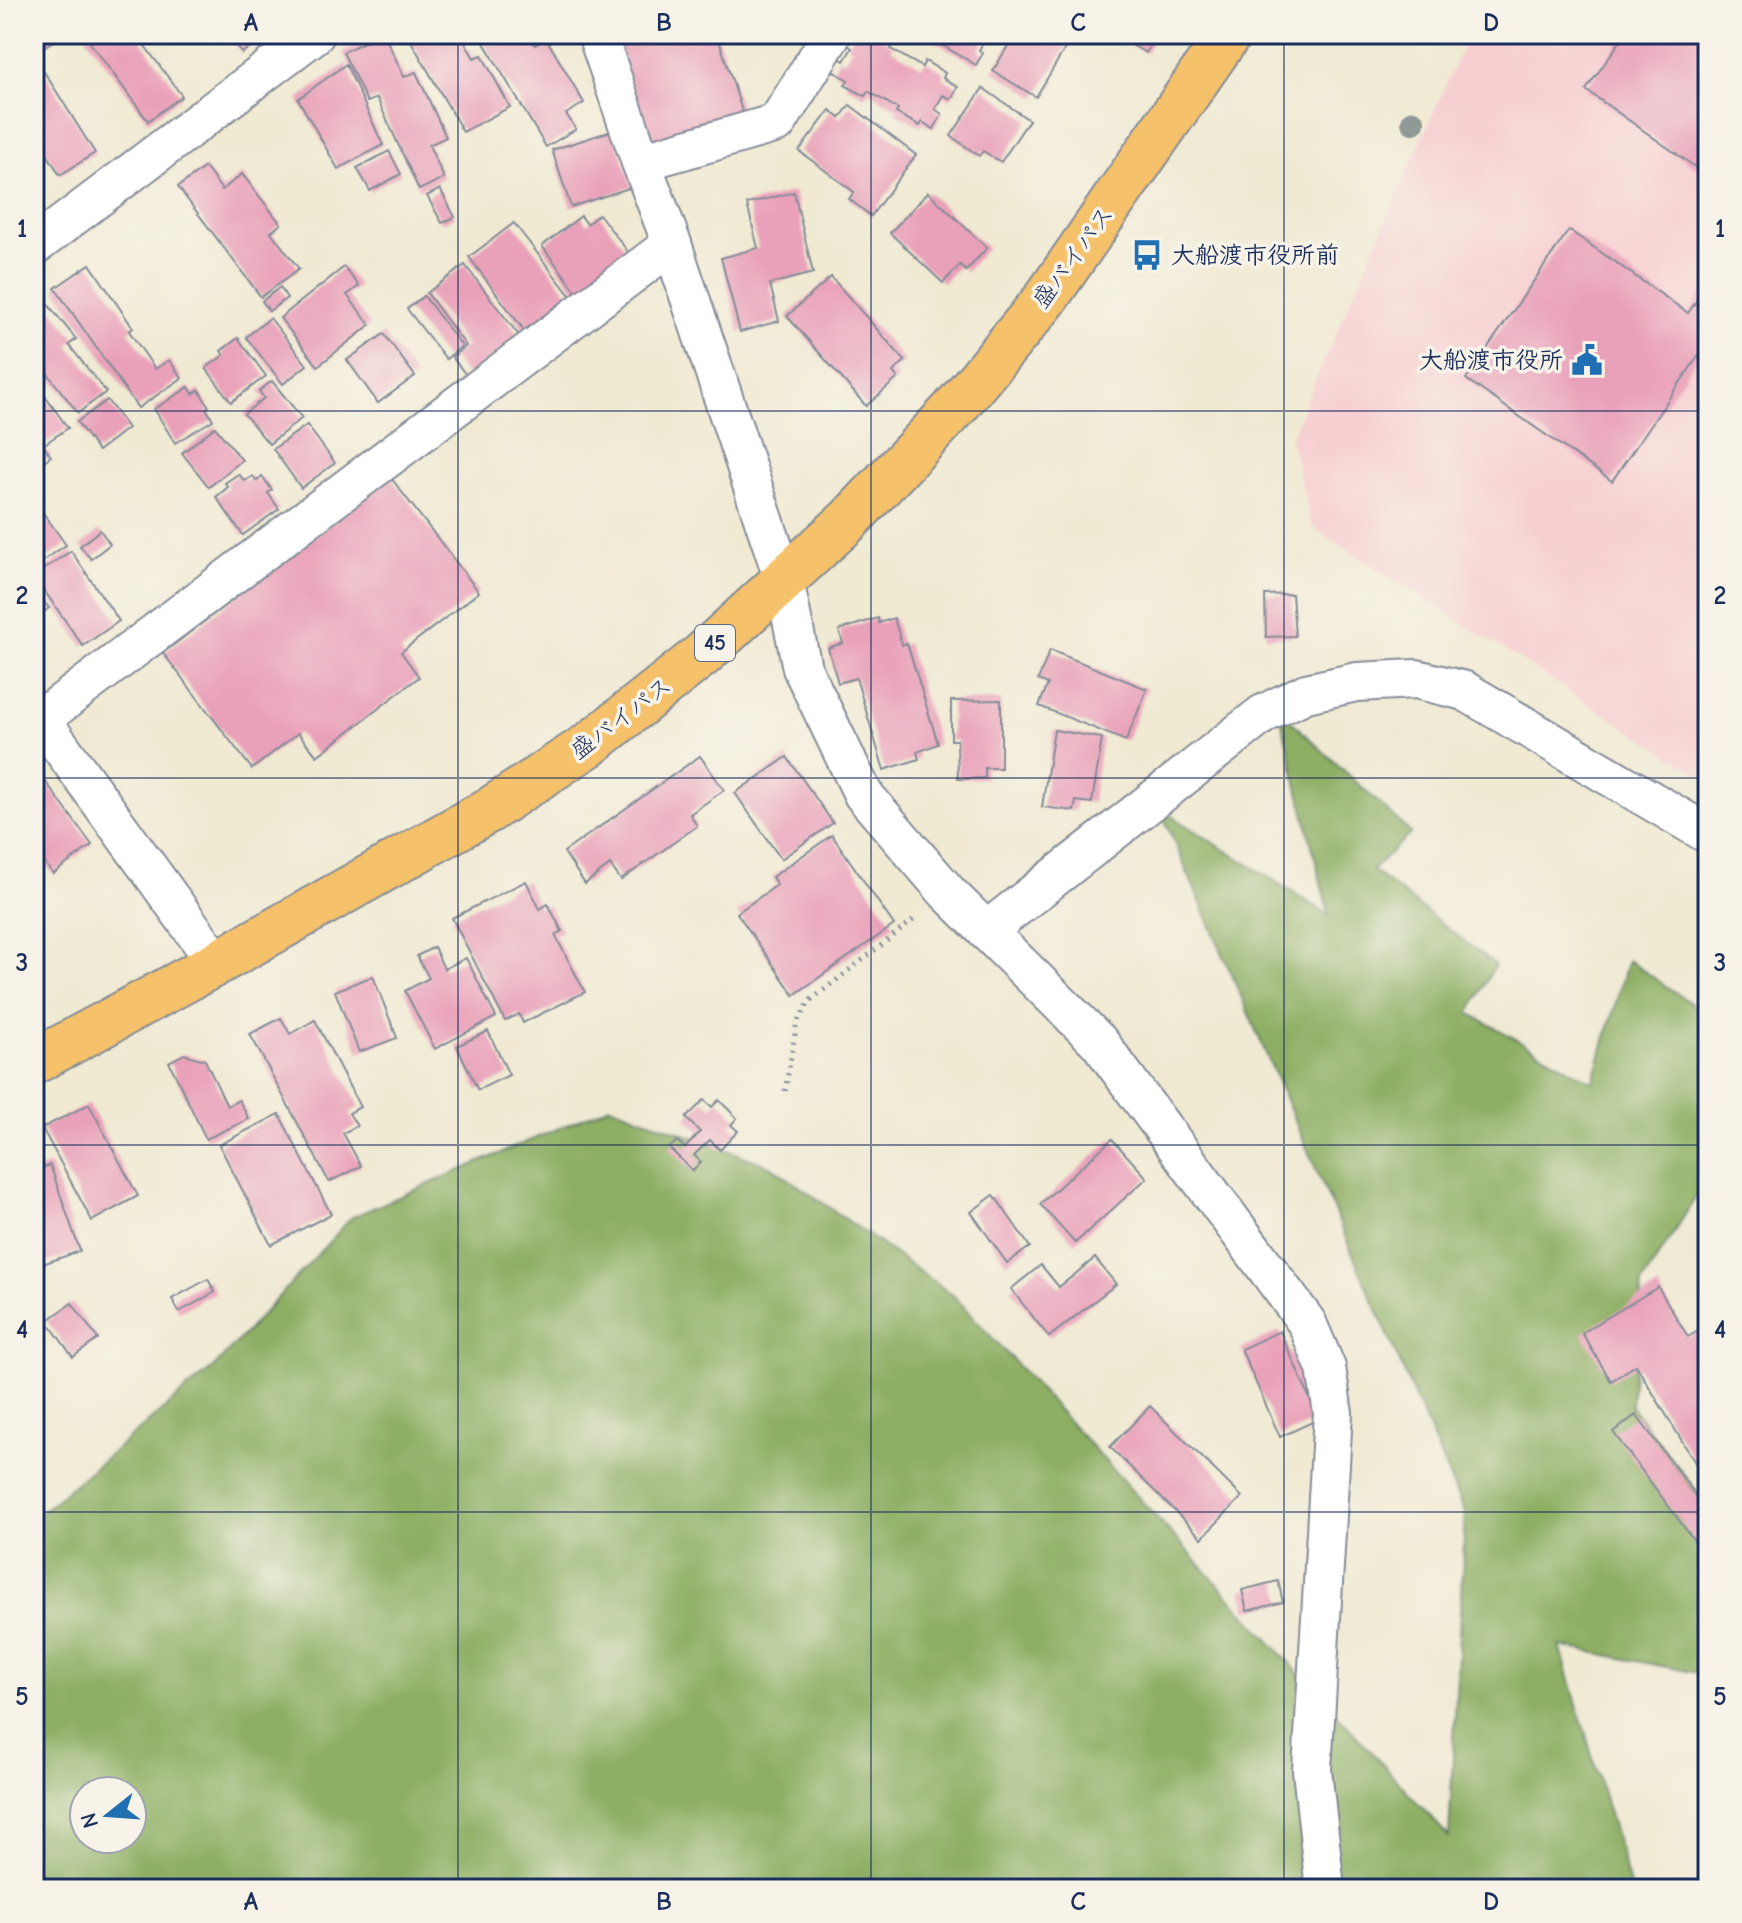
<svg xmlns="http://www.w3.org/2000/svg" width="1742" height="1923" viewBox="0 0 1742 1923" font-family="'Comic Neue','Klee One',sans-serif">
<style>
.built{fill:#f7cfd1}
.forest{fill:#8daf63;stroke:#546f60;stroke-width:2;fill-rule:evenodd}
.building{fill:#e9a0b9}
.lines{fill:none;stroke-linecap:round;stroke-linejoin:round}
.minor-casing{stroke:#868c98;stroke-width:42}
.trunk-casing{stroke:#868c98;stroke-width:48}
.path{stroke:#868c98;stroke-width:5;stroke-dasharray:2 6;stroke-linecap:butt}
.minor{stroke:#fff;stroke-width:38}
.trunk{stroke:#f5c16b;stroke-width:44}
.tree{fill:#909995}
.grid{fill:none;stroke:#1b2f5e;stroke-width:2;stroke-opacity:0.55}
.labels{text-anchor:middle;dominant-baseline:central;stroke-width:7;stroke-linejoin:round;paint-order:stroke}
.shield{fill:#f7f3e8;stroke:#5d6a87;stroke-width:2}
.shield-label{font-size:22px;font-weight:bold;fill:#1b2f5e}
.poi-label{font-size:24px;font-weight:bold;fill:#1b2f5e;stroke:#f7f3e8;text-anchor:start}
.street-label{font-size:24px;fill:#1b2f5e;stroke:#f7f3e8}
.neatline{fill:none;stroke:#1b2f5e;stroke-width:3}
.grid-label{font-size:26px;text-anchor:middle;font-weight:bold;fill:#1b2f5e}
</style>
<rect width="100%" height="100%" fill="#f7f3e8"/>
<filter id="ink" filterUnits="userSpaceOnUse"><feTurbulence type="fractalNoise" baseFrequency=".0125" numOctaves="2"/><feDisplacementMap in="SourceGraphic" scale="16" xChannelSelector="R" yChannelSelector="G"/><feConvolveMatrix kernelMatrix="1 2 1 2 8 2 1 2 1" color-interpolation-filters="sRGB"/></filter>
<filter id="wash" filterUnits="userSpaceOnUse"><feTurbulence type="fractalNoise" baseFrequency=".006" numOctaves="4" result="noise"/><feDisplacementMap in="SourceGraphic" scale="32" xChannelSelector="R" yChannelSelector="G"/><feGaussianBlur stdDeviation="1.8" result="paint"/><feColorMatrix in="noise" values="0 0 0 0 0 0 0 0 0 0 0 0 0 0 0 0 0 1.4 0 .05"/><feComposite in="paint" operator="in"/></filter>
<g filter="url(#wash)">
<rect width="100%" height="100%" fill="#f0ead3"/>
<path class="built" d="M 1468,34 L 1708,34 L 1708,780 L 1312,527 L 1290,438 Z"/>
<path class="forest" d="M 1279,710 L 1411,833 L 1372,870 L 1495,965 L 1469,1013 L 1593,1082 L 1628,960 L 1708,1015 L 1708,1178 L 1642,1283 L 1631,1406 L 1708,1507 L 1708,1675 L 1560,1646 L 1631,1889 L 34,1889 L 34,1518 L 215,1366 L 352,1217 L 610,1106 L 772,1167 L 954,1296 L 1449,1837 L 1465,1513 L 1160,809 L 1329,915 ZM 84,1791 L 132,1791 L 132,1839 L 84,1839 Z"/>
<g id="blocks">
<g class="building">
<path d="M 34,34 L 64,34 L 34,53 Z"/>
<path d="M 90,34 L 136,34 L 182,96 L 148,121 L 86,37 Z"/>
<path d="M 226,34 L 266,34 L 242,53 Z"/>
<path d="M 381,34 L 384,34 L 404,77 L 416,72 L 446,137 L 429,145 L 444,178 L 419,190 L 377,98 L 367,102 L 343,52 Z"/>
<path d="M 407,34 L 460,34 L 474,58 L 482,55 L 510,107 L 463,132 Z"/>
<path d="M 483,34 L 528,34 L 535,45 L 546,38 L 584,103 L 566,114 L 576,129 L 546,147 L 480,36 Z"/>
<path d="M 646,34 L 717,34 L 746,123 L 654,153 L 618,43 Z"/>
<path d="M 854,34 L 866,34 L 873,38 L 875,34 L 893,45 L 891,49 L 922,67 L 925,61 L 945,73 L 943,78 L 958,87 L 951,99 L 943,95 L 935,109 L 942,114 L 934,129 L 922,122 L 920,126 L 896,113 L 898,109 L 868,91 L 865,96 L 845,85 L 848,80 L 833,71 L 839,58 L 844,61 L 852,48 L 847,45 Z"/>
<path d="M 923,34 L 988,34 L 979,50 L 983,53 L 976,65 Z"/>
<path d="M 1015,34 L 1066,34 L 1072,37 L 1036,97 L 993,71 Z"/>
<path d="M 1112,34 L 1157,34 L 1146,53 Z"/>
<path d="M 1625,34 L 1708,34 L 1708,176 L 1586,90 Z"/>
<path d="M 38,62 L 95,153 L 60,175 L 34,133 L 34,64 Z"/>
<path d="M 346,64 L 383,145 L 338,169 L 298,99 Z"/>
<path d="M 983,88 L 1029,120 L 1001,162 L 983,151 L 979,156 L 951,136 Z"/>
<path d="M 850,105 L 916,155 L 871,216 L 849,199 L 854,192 L 799,151 L 830,110 L 840,118 Z"/>
<path d="M 614,130 L 632,187 L 571,207 L 552,150 Z"/>
<path d="M 389,151 L 401,174 L 370,191 L 357,168 Z"/>
<path d="M 205,167 L 222,190 L 242,174 L 281,224 L 271,232 L 299,269 L 261,297 L 178,187 Z"/>
<path d="M 440,189 L 455,217 L 442,223 L 427,196 Z"/>
<path d="M 794,192 L 813,273 L 770,284 L 779,321 L 740,332 L 721,258 L 758,248 L 747,204 Z"/>
<path d="M 928,192 L 987,248 L 966,271 L 960,265 L 943,283 L 890,233 Z"/>
<path d="M 599,214 L 629,253 L 577,292 L 542,246 L 581,216 L 587,224 Z"/>
<path d="M 514,223 L 572,298 L 526,333 L 469,257 Z"/>
<path d="M 1569,230 L 1688,313 L 1708,284 L 1708,342 L 1612,481 L 1466,379 Z"/>
<path d="M 90,264 L 133,328 L 129,331 L 155,369 L 169,360 L 182,378 L 138,408 L 55,288 Z"/>
<path d="M 465,265 L 520,337 L 467,376 L 452,357 L 466,346 L 427,293 Z"/>
<path d="M 344,267 L 359,286 L 347,295 L 370,325 L 318,366 L 280,318 Z"/>
<path d="M 831,277 L 905,361 L 893,372 L 898,378 L 866,406 L 787,316 Z"/>
<path d="M 280,287 L 287,298 L 269,311 L 262,301 Z"/>
<path d="M 39,293 L 76,339 L 69,345 L 106,392 L 78,413 L 34,356 L 34,297 Z"/>
<path d="M 424,296 L 462,346 L 446,359 L 407,309 Z"/>
<path d="M 270,318 L 307,365 L 283,384 L 246,337 Z"/>
<path d="M 384,334 L 415,376 L 378,403 L 347,360 Z"/>
<path d="M 238,338 L 266,376 L 231,402 L 206,368 L 224,355 L 221,351 Z"/>
<path d="M 34,381 L 68,428 L 43,445 L 51,456 L 34,468 Z"/>
<path d="M 272,381 L 302,418 L 269,444 L 244,414 L 264,398 L 259,391 Z"/>
<path d="M 189,387 L 193,394 L 199,390 L 209,407 L 206,408 L 213,420 L 175,443 L 154,409 Z"/>
<path d="M 107,400 L 128,428 L 98,451 L 77,422 Z"/>
<path d="M 307,425 L 335,463 L 301,488 L 273,449 Z"/>
<path d="M 215,427 L 242,460 L 209,487 L 182,453 Z"/>
<path d="M 238,474 L 245,481 L 253,476 L 257,481 L 262,476 L 272,490 L 268,493 L 279,509 L 243,535 L 216,497 L 228,487 L 225,483 Z"/>
<path d="M 391,478 L 479,592 L 401,652 L 419,677 L 317,756 L 298,733 L 252,769 L 163,653 Z"/>
<path d="M 34,500 L 66,545 L 34,567 Z"/>
<path d="M 100,530 L 110,544 L 91,559 L 80,546 Z"/>
<path d="M 71,551 L 119,621 L 83,646 L 34,576 Z"/>
<path d="M 36,592 L 49,608 L 34,619 L 34,593 Z"/>
<path d="M 1292,594 L 1295,636 L 1266,637 L 1265,595 Z"/>
<path d="M 878,618 L 879,623 L 894,618 L 902,645 L 907,643 L 938,744 L 917,752 L 919,759 L 884,770 L 856,678 L 838,683 L 828,648 L 843,643 L 839,630 Z"/>
<path d="M 1050,650 L 1147,689 L 1126,741 L 1039,706 L 1048,684 L 1038,680 Z"/>
<path d="M 1001,700 L 1001,768 L 985,768 L 985,778 L 958,779 L 957,740 L 951,740 L 951,701 Z"/>
<path d="M 1054,730 L 1102,738 L 1092,803 L 1076,801 L 1074,811 L 1042,807 Z"/>
<path d="M 700,756 L 724,790 L 690,814 L 697,826 L 621,880 L 610,865 L 585,884 L 564,852 Z"/>
<path d="M 787,757 L 833,823 L 781,859 L 735,793 Z"/>
<path d="M 34,766 L 92,845 L 53,874 L 34,848 Z"/>
<path d="M 832,835 L 894,925 L 794,995 L 737,913 L 777,885 L 772,877 Z"/>
<path d="M 526,881 L 540,909 L 548,904 L 562,931 L 555,935 L 585,992 L 523,1023 L 519,1014 L 505,1021 L 452,918 Z"/>
<path d="M 434,947 L 444,969 L 466,958 L 496,1017 L 435,1049 L 405,991 L 429,978 L 417,956 Z"/>
<path d="M 373,976 L 397,1038 L 359,1052 L 335,991 Z"/>
<path d="M 281,1018 L 290,1034 L 315,1020 L 360,1107 L 349,1113 L 357,1126 L 343,1133 L 361,1166 L 329,1182 L 250,1034 Z"/>
<path d="M 488,1031 L 509,1075 L 478,1090 L 457,1046 Z"/>
<path d="M 184,1054 L 205,1060 L 227,1106 L 239,1100 L 249,1119 L 206,1139 L 169,1062 Z"/>
<path d="M 704,1100 L 712,1107 L 719,1100 L 737,1118 L 731,1125 L 738,1131 L 720,1150 L 710,1140 L 694,1155 L 701,1162 L 693,1171 L 669,1148 L 677,1141 L 685,1148 L 700,1132 L 686,1118 Z"/>
<path d="M 89,1104 L 138,1196 L 92,1221 L 42,1128 Z"/>
<path d="M 279,1114 L 331,1214 L 271,1245 L 219,1145 Z"/>
<path d="M 1112,1139 L 1147,1178 L 1075,1243 L 1040,1204 Z"/>
<path d="M 50,1165 L 80,1251 L 34,1267 L 34,1171 Z"/>
<path d="M 994,1195 L 1030,1247 L 1007,1263 L 971,1212 Z"/>
<path d="M 1095,1258 L 1116,1284 L 1049,1337 L 1011,1289 L 1041,1265 L 1059,1287 Z"/>
<path d="M 208,1279 L 215,1292 L 179,1312 L 172,1299 Z"/>
<path d="M 1658,1287 L 1688,1337 L 1708,1325 L 1708,1484 L 1636,1365 L 1611,1381 L 1582,1333 Z"/>
<path d="M 72,1303 L 98,1339 L 73,1357 L 47,1321 Z"/>
<path d="M 1280,1331 L 1319,1419 L 1280,1437 L 1241,1349 Z"/>
<path d="M 1150,1406 L 1242,1497 L 1202,1538 L 1110,1447 Z"/>
<path d="M 1636,1415 L 1708,1511 L 1708,1552 L 1705,1555 L 1613,1432 Z"/>
<path d="M 1278,1581 L 1283,1602 L 1247,1611 L 1242,1590 Z"/>
</g>
</g>
</g>
<g filter="url(#ink)">
<use href="#blocks" fill-opacity="0" stroke="#868c98" stroke-width="2"/>
<g class="lines">
<defs>
<g id="minor">
<path d="M 597,34 L 641,162 L 672,244 L 784,580 L 802,668 L 863,794 L 948,893 L 1099,1042 L 1307,1323 L 1326,1368 L 1333,1413 L 1312,1770 L 1325,1889"/>
<path d="M 641,162 L 777,123 L 832,34"/>
<path d="M 34,246 L 315,34"/>
<path d="M 34,710 L 217,963"/>
<path d="M 34,724 L 672,244"/>
<path d="M 986,931 L 1263,714 L 1306,693 L 1357,682 L 1416,679 L 1465,691 L 1708,834"/>
</g>
<path id="trunk" d="M 34,1062 L 217,963 L 491,809 L 590,744 L 702,655 L 849,520 L 953,410 L 1044,301 L 1229,34"/>
</defs>
<use href="#minor" class="minor-casing"/>
<use href="#trunk" class="trunk-casing"/>
<path class="path" d="M 785,1091 L 797,1022 L 811,1000 L 916,918"/>
<use href="#minor" class="minor"/>
<use href="#trunk" class="trunk"/>
</g>
<circle class="tree" cx="1413" cy="122" r="12"/>
</g>
<path class="grid" d="M 458,34 L 458,1889M 871,34 L 871,1889M 1284,34 L 1284,1889M 34,411 L 1708,411M 34,778 L 1708,778M 34,1145 L 1708,1145M 34,1512 L 1708,1512"/>
<defs>
<symbol id="bus-bare" viewBox="-9 -9 18 18"><path d="M-5-6H5V4H4V6H2V4H-2V6H-4V4H-5ZM-3.5-4V0h7V-4ZM-3.5 1.2v1.5H-2V1.2ZM2 1.2v1.5H3.5V1.2Z" fill="#1f6fb2" stroke="#f7f3e8" stroke-width="2.5" paint-order="stroke"/></symbol>
<symbol id="civic-bare" viewBox="-9 -9 18 18"><path d="M-.6-6.5H3V-4.5H.6V-3L4-1V1h2V6H-6V1h2V-1L-.6-3ZM-1.2 2.5V6h2.4V2.5Z" fill="#1f6fb2" stroke="#f7f3e8" stroke-width="2.5" paint-order="stroke"/></symbol>
</defs>
<g fill-rule="evenodd">
<use href="#bus-bare" x="1125" y="233" width="44" height="44"/>
<use href="#civic-bare" x="1565" y="338" width="44" height="44"/>
</g>
<g class="labels">
<rect class="shield" x="695" y="625" width="40" height="36" rx="6"/>
<g class="shield-label">
<text x="715" y="643">45</text>
</g>
<g class="poi-label">
<text x="1171" y="255">大船渡市役所前</text>
<text x="1563" y="360" text-anchor="end">大船渡市役所</text>
</g>
<g class="street-label">
<text transform="translate(1073 257) rotate(-54)">盛バイパス</text>
<text transform="translate(621 718) rotate(-37)">盛バイパス</text>
</g>
</g>
<rect width="1742" height="1923" fill="none" stroke="#f7f3e8" stroke-width="88"/>
<g transform="translate(108 1815) rotate(253)"><circle r="38" fill="#f7f3e8" stroke="#9fa5b1" stroke-width="2"/>
<path d="M0-6L14 30L0 20L-14 30Z" fill="#1f6fb2"/>
<text y="-12" font-size="22" font-weight="bold" text-anchor="middle" fill="#1b2f5e">N</text>
</g>
<rect x="44" y="44" width="1654" height="1835" class="neatline"/>
<g class="grid-label">
<text x="251" y="31">A</text>
<text x="664" y="31">B</text>
<text x="1078" y="31">C</text>
<text x="1491" y="31">D</text>
<text x="22" y="237">1</text>
<text x="1720" y="237">1</text>
<text x="22" y="604">2</text>
<text x="1720" y="604">2</text>
<text x="22" y="971">3</text>
<text x="1720" y="971">3</text>
<text x="22" y="1338">4</text>
<text x="1720" y="1338">4</text>
<text x="22" y="1705">5</text>
<text x="1720" y="1705">5</text>
<text x="251" y="1910">A</text>
<text x="664" y="1910">B</text>
<text x="1078" y="1910">C</text>
<text x="1491" y="1910">D</text>
</g>
</svg>
